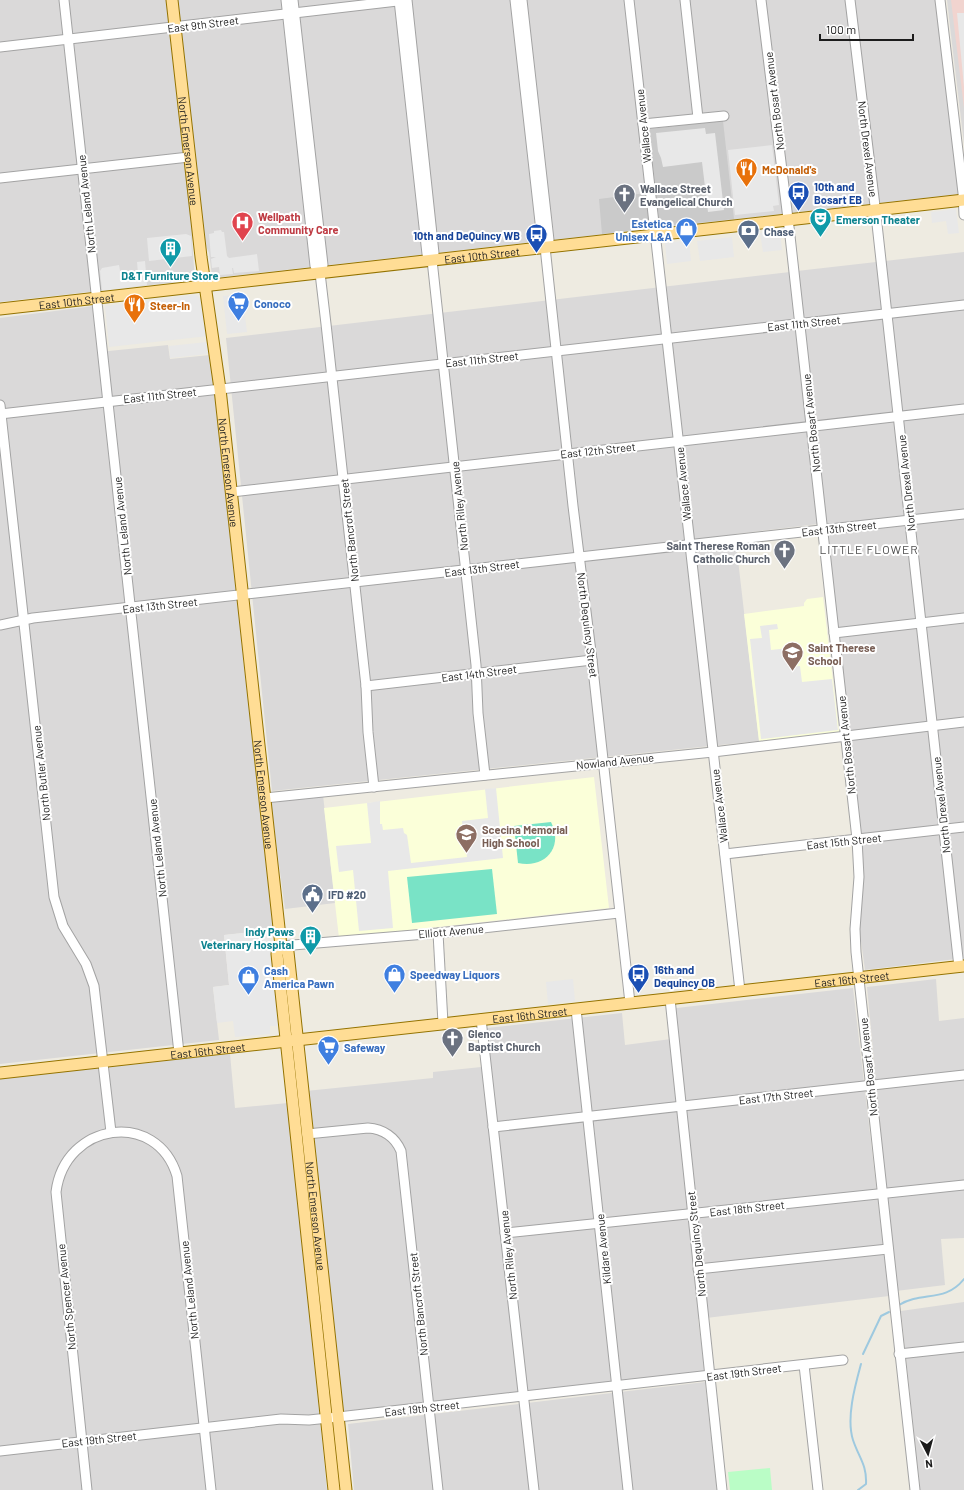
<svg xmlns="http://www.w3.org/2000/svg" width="964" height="1490" viewBox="0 0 964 1490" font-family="Barlow,sans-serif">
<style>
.residential{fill:#dad9d9}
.commercial{fill:#f1d4cf}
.education{fill:#fbffd9}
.religious{fill:#cacaca}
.park{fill:#bafdc6}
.pitch{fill:#79e3c6}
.parking{fill:#e8e8e8}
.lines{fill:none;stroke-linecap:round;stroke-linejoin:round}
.stream{stroke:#9ec9df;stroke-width:2}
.minor-casing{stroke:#a3a3a3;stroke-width:11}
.major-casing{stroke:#947300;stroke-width:13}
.minor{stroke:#fff;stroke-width:9}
.major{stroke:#ffdd95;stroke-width:11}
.labels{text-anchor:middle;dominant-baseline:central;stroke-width:4;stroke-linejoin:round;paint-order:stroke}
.street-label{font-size:11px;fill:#1c1c1c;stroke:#fff}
.food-label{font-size:11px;font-weight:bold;fill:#c56008;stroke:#fff;text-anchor:start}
.transit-label{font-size:11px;font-weight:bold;fill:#164399;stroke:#fff;text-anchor:start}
.worship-label{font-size:11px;font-weight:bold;fill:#5b616d;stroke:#fff;text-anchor:start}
.health-label{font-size:11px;font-weight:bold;fill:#be3a42;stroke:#fff;text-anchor:start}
.culture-label{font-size:11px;font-weight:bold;fill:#0d838f;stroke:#fff;text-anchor:start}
.shop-label{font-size:11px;font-weight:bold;fill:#366cbe;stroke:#fff;text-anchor:start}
.service-label{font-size:11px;font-weight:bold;fill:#4e5e75;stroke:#fff;text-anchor:start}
.education-label{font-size:11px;font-weight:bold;fill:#785e54;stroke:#fff;text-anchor:start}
.neighbourhood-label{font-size:12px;letter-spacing:1px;fill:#4f4f4f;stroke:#fff}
</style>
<rect width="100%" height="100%" fill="#eeebe1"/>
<g class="residential">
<path d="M 0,0 L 168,0 L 193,228 L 192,240 L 195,280 L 0,302 Z"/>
<path d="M 177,0 L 935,0 L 959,194 L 215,278 L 212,276 L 209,253 L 204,241 Z"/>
<path d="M 947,0 L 964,0 L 964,144 L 951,35 Z"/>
<path d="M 964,252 L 964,958 L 865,970 L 859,926 L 862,896 L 862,858 L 797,271 Z"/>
<path d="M 790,272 L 818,524 L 735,534 L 759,741 L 272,791 L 226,338 Z"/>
<path d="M 94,306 L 99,352 L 168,345 L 170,359 L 210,355 L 273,930 L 224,935 L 229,985 L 213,987 L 219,1040 L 0,1064 L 0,318 Z"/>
<path d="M 323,795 L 335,903 L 285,909 L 271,805 L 272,802 Z"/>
<path d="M 936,979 L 939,1021 L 964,1018 L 964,1238 L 941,1239 L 945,1285 L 896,1291 L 867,987 Z"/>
<path d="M 853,988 L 889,1296 L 698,1319 L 705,1372 L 345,1411 L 341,1409 L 306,1091 L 433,1078 L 433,1072 L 491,1066 L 487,1028 L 622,1013 L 625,1045 L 671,1039 L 668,1009 Z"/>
<path d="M 230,1054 L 235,1108 L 288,1103 L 327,1490 L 0,1490 L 0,1079 Z"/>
<path d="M 964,1302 L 964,1490 L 920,1490 L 901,1311 Z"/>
<path d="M 705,1382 L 717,1490 L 354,1490 L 348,1424 Z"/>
</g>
<path class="commercial" d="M 951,0 L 964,0 L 964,108 Z"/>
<g class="education">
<path d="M 823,597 L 839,732 L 759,741 L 744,614 L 804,606 L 804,603 L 807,599 Z"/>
<path d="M 594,777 L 609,908 L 339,938 L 324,808 Z"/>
</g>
<g class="religious">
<path d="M 723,121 L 734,219 L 660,227 L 649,129 Z"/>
<path d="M 646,193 L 650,228 L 602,234 L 599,199 Z"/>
</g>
<path class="park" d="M 770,1468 L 772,1490 L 730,1490 L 728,1472 Z"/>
<g class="pitch">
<path d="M 551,822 C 564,847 545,869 518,863 L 514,826 Z"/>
<path d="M 492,869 L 497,914 L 412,923 L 407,877 Z"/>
</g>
<g class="parking">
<path d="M 957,13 L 964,13 L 964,87 Z"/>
<path d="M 705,128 L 706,134 L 715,133 L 724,210 L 708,212 L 702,162 L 663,167 L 661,158 L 658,151 L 656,133 Z"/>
<path d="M 772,145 L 779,205 L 773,206 L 774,211 L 735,215 L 728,150 Z"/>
<path d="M 956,209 L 959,233 L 948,234 L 946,221 L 932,223 L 931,212 Z"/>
<path d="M 221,230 L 222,232 L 224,232 L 227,256 L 229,258 L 257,254 L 259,271 L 234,273 L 233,268 L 232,268 L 233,274 L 220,275 L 219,267 L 212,268 L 211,259 L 216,257 L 211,257 L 209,234 L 214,233 L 214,231 Z"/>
<path d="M 780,231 L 782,250 L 763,252 L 760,233 Z"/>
<path d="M 186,234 L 191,236 L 192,256 L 149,261 L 147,238 Z"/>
<path d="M 732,237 L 734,257 L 700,261 L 697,241 Z"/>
<path d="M 689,240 L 691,261 L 667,264 L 665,243 Z"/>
<path d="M 145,261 L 147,285 L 103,291 L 102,290 L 100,271 L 102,268 L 119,265 L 121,276 L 138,274 L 137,262 Z"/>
<path d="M 242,294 L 247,332 L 227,334 L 223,296 Z"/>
<path d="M 196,295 L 201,299 L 208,336 L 109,347 L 105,306 L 174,298 L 174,297 Z"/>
<path d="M 207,342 L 208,354 L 170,358 L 169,346 Z"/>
<path d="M 777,624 L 778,629 L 769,630 L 771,650 L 798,647 L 799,656 L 790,658 L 791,667 L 800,666 L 802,682 L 832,679 L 838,730 L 761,739 L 750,639 L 762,638 L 760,626 Z"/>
<path d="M 496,788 L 503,858 L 388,871 L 393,928 L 359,931 L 353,870 L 339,872 L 336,846 L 371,843 L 367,803 L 380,801 L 380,824 L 382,824 L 383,830 L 403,828 L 404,833 L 407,835 L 411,863 L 467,857 L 462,821 L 488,818 L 485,789 Z"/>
<path d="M 269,930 L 278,1026 L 270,1026 L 270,1034 L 235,1037 L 233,1021 L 217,1023 L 213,987 L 229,985 L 224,935 Z"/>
<path d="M 573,979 L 575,1001 L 548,1004 L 546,982 Z"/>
</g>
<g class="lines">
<g class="stream">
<path d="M 899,1305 C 922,1291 945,1303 964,1279"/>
<path d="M 863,1354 L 881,1316 L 889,1312"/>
<path d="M 858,1490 L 866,1484 C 867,1465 859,1458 853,1440 C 846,1418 855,1386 861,1364"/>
</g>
<defs>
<g id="minor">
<path d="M 64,0 L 179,1053"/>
<path d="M 286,0 L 315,266 L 320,273 L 326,324 L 366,686 L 368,732 L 374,787"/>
<path d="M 293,0 L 323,265 L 320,273"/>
<path d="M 399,0 L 427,254 L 432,260"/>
<path d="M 407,0 L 434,253 L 432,260 L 476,665 L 478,713 L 485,775"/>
<path d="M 515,0 L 542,240 L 545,247 L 573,506 L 592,660 L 630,1003"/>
<path d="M 522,0 L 549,240 L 545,247"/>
<path d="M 629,0 L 740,991"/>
<path d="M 685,0 L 698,118"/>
<path d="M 761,0 L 789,227 L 857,839 L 859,877 L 855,929 L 856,952 L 915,1490"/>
<path d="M 850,0 L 875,206 L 959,967"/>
<path d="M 940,0 L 963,193 L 964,215"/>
<path d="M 0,47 L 406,0"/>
<path d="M 643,124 L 724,116"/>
<path d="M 0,178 L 189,157"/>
<path d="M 0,405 L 54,897 L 63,926 L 86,964 L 94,986 L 111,1132"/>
<path d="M 0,414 L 964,305"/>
<path d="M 232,492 L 964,409"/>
<path d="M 0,625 L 33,618 L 964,514"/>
<path d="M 834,633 L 964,618"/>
<path d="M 366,686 L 592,660"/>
<path d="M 265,798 L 713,752 L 964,722"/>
<path d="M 725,854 L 964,827"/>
<path d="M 438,933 L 443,1023"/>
<path d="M 281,946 L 438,933 L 619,913"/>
<path d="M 670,999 L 722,1490"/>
<path d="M 576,1009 L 628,1490"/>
<path d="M 481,1019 L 534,1490"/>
<path d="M 493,1127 L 964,1075"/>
<path d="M 307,1134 L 368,1128 C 383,1129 395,1137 401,1151 L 438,1490"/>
<path d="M 505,1233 L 964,1185"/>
<path d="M 698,1269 L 888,1249"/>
<path d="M 899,1354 L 964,1347"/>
<path d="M 804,1365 L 818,1490"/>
<path d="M 0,1451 L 281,1419 L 309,1420 L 338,1417 L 843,1360"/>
<path d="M 87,1490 L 56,1192 C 65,1122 157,1109 177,1176 L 211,1490"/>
</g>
<g id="major">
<path id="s1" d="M 172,0 L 201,257 L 220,389 L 281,946 L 288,952 L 346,1490"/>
<path id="s2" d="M 0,309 L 964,200"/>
<path d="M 281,946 L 278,949 L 277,954 L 334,1490"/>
<path id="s3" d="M 0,1073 L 964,966"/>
</g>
</defs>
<use href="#minor" class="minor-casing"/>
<use href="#major" class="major-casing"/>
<use href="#minor" class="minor"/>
<use href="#major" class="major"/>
</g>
<defs>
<symbol id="restaurant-pin" viewBox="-11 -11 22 30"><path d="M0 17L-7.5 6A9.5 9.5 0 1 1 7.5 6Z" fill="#e8710a" stroke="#fff"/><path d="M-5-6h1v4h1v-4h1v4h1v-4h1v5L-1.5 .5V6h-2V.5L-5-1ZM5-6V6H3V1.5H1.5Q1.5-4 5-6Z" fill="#fff"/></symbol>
<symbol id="bus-pin" viewBox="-11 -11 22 30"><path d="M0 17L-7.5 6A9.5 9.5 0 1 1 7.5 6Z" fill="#1a4fb4" stroke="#fff"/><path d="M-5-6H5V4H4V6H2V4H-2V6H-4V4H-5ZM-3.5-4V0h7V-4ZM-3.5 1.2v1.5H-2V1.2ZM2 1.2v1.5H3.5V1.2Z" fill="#fff"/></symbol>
<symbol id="church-pin" viewBox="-11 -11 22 30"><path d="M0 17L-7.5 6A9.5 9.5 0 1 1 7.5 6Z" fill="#6b7280" stroke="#fff"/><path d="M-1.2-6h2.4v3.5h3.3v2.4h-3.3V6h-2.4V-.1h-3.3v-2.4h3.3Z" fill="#fff"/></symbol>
<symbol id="theatre-pin" viewBox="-11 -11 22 30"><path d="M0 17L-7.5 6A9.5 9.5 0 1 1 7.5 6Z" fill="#0f9aa8" stroke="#fff"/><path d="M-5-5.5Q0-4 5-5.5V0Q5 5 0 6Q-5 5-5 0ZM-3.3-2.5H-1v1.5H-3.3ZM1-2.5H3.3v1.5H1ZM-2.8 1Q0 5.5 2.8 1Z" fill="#fff"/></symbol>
<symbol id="hospital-pin" viewBox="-11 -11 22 30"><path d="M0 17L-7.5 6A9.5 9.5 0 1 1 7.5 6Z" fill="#e0444e" stroke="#fff"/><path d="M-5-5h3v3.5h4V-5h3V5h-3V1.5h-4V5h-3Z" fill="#fff"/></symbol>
<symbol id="shop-pin" viewBox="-11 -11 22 30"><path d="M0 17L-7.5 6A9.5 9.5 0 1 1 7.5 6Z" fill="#3f7fe0" stroke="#fff"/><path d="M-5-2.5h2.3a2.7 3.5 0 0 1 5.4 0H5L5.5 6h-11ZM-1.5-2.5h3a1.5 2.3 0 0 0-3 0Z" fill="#fff"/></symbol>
<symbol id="bank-pin" viewBox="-11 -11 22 30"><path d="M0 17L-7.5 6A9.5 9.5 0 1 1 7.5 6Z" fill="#5c6f8a" stroke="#fff"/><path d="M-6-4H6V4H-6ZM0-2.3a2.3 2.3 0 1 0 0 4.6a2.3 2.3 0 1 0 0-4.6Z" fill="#fff"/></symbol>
<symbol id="building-pin" viewBox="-11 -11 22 30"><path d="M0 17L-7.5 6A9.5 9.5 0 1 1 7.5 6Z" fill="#0f9aa8" stroke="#fff"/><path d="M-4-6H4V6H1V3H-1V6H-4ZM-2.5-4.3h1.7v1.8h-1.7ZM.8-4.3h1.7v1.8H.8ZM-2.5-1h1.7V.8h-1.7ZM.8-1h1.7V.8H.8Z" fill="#fff"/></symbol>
<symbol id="supermarket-pin" viewBox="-11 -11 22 30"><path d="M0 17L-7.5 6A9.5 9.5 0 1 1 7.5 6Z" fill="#3f7fe0" stroke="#fff"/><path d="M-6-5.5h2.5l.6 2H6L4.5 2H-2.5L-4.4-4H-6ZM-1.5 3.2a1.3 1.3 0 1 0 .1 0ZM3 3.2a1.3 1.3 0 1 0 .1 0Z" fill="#fff"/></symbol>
<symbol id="school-pin" viewBox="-11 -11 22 30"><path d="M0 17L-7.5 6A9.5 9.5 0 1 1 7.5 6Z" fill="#8d6e63" stroke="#fff"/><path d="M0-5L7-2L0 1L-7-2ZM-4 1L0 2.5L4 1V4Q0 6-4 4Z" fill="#fff"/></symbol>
<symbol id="civic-pin" viewBox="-11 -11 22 30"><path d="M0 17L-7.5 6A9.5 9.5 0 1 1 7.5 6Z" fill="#5c6f8a" stroke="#fff"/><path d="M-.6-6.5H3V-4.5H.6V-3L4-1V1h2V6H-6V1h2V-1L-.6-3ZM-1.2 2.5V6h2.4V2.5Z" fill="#fff"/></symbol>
</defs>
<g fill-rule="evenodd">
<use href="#restaurant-pin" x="734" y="156" width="25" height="34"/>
<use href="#bus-pin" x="786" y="180" width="25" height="34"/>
<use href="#church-pin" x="612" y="182" width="25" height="34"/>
<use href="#theatre-pin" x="808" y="206" width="25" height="34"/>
<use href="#hospital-pin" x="230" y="210" width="25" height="34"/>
<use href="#shop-pin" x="674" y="216" width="25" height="34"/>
<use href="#bank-pin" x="736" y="218" width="25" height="34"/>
<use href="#bus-pin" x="524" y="222" width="25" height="34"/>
<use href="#building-pin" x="158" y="236" width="25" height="34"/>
<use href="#supermarket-pin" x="226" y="290" width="25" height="34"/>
<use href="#restaurant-pin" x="122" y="292" width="25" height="34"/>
<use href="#church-pin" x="772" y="538" width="25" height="34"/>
<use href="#school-pin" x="780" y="640" width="25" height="34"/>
<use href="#school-pin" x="454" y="822" width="25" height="34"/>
<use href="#civic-pin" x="300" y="882" width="25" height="34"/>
<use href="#building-pin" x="298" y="924" width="25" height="34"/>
<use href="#shop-pin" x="382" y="962" width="25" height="34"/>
<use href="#bus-pin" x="626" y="962" width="25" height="34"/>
<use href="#shop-pin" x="236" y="964" width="25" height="34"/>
<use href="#church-pin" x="440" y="1026" width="25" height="34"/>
<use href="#supermarket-pin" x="316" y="1034" width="25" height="34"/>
</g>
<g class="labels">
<g class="street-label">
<text transform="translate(203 24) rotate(-7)">East 9th Street</text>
<text transform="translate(774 101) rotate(-97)">North Bosart Avenue</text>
<text transform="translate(643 126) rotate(-96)">Wallace Avenue</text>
<text transform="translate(868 149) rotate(83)">North Drexel Avenue</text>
<text stroke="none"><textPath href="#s1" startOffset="152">North Emerson Avenue</textPath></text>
<text transform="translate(86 204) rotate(-96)">North Leland Avenue</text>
<text stroke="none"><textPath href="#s2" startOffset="485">East 10th Street</textPath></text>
<text stroke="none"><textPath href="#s2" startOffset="77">East 10th Street</textPath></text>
<text transform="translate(804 323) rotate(-6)">East 11th Street</text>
<text transform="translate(482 359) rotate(-6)">East 11th Street</text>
<text transform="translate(160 395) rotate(-6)">East 11th Street</text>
<text transform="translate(811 423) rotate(-96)">North Bosart Avenue</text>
<text transform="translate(598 450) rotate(-6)">East 12th Street</text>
<text stroke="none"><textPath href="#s1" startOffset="476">North Emerson Avenue</textPath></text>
<text transform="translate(906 483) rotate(-96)">North Drexel Avenue</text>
<text transform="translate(683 484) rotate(-96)">Wallace Avenue</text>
<text transform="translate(459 506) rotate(-96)">North Riley Avenue</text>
<text transform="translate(122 526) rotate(-96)">North Leland Avenue</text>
<text transform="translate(839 528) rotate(-6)">East 13th Street</text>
<text transform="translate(349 530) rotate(-96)">North Bancroft Street</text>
<text transform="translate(482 568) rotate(-7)">East 13th Street</text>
<text transform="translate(160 605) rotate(-6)">East 13th Street</text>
<text transform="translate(588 625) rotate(83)">North Dequincy Street</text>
<text transform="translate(479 673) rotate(-7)">East 14th Street</text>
<text transform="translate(846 745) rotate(-96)">North Bosart Avenue</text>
<text transform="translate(615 761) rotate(-6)">Nowland Avenue</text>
<text transform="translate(41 773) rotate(-96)">North Butler Avenue</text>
<text stroke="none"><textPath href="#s1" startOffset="800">North Emerson Avenue</textPath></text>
<text transform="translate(941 805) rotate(-96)">North Drexel Avenue</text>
<text transform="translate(719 806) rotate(-97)">Wallace Avenue</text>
<text transform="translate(844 841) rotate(-6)">East 15th Street</text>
<text transform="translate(157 848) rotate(-96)">North Leland Avenue</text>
<text transform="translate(451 931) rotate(-5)">Elliott Avenue</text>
<text stroke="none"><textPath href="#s3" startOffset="857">East 16th Street</textPath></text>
<text stroke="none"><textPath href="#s3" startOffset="533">East 16th Street</textPath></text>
<text stroke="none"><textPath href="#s3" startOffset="209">East 16th Street</textPath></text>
<text transform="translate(868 1067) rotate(-96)">North Bosart Avenue</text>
<text transform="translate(776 1096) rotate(-6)">East 17th Street</text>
<text transform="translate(747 1208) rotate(-6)">East 18th Street</text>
<text stroke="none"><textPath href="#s1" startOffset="1227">North Emerson Avenue</textPath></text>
<text transform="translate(696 1244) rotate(-96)">North Dequincy Street</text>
<text transform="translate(603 1249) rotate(-96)">Kildare Avenue</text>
<text transform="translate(508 1255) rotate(-96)">North Riley Avenue</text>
<text transform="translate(189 1290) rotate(-96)">North Leland Avenue</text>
<text transform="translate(66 1297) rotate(-96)">North Spencer Avenue</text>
<text transform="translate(418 1304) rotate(-96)">North Bancroft Street</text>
<text transform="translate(744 1372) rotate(-7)">East 19th Street</text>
<text transform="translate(422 1408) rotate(-6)">East 19th Street</text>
<text transform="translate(99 1439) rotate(-6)">East 19th Street</text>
</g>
<g class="food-label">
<text x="762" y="169">McDonald's</text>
<text x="150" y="305">Steer-In</text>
</g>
<g class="transit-label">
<text x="814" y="186">10th and<tspan x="814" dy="13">Bosart EB</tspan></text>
<text x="520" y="235" text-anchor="end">10th and DeQuincy WB</text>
<text x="654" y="969">16th and<tspan x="654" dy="13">Dequincy OB</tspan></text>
</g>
<g class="worship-label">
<text x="640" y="188">Wallace Street<tspan x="640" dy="13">Evangelical Church</tspan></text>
<text x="770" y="545" text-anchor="end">Saint Therese Roman<tspan x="770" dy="13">Catholic Church</tspan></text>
<text x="468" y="1033">Glenco<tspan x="468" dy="13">Baptist Church</tspan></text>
</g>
<g class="health-label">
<text x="258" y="216">Wellpath<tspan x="258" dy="13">Community Care</tspan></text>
</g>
<g class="culture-label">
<text x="836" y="219">Emerson Theater</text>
<text x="170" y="275" text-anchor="middle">D&amp;T Furniture Store</text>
<text x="294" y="931" text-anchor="end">Indy Paws<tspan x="294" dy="13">Veterinary Hospital</tspan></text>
</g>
<g class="shop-label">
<text x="672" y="223" text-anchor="end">Estetica<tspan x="672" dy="13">Unisex L&amp;A</tspan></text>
<text x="254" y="303">Conoco</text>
<text x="264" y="970">Cash<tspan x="264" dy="13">America Pawn</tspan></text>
<text x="410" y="974">Speedway Liquors</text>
<text x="344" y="1047">Safeway</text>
</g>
<g class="service-label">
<text x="764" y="231">Chase</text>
<text x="328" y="894">IFD #20</text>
</g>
<g class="education-label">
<text x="808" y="647">Saint Therese<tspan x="808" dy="13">School</tspan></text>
<text x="482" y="829">Scecina Memorial<tspan x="482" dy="13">High School</tspan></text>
</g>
<g class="neighbourhood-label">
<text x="869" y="549">LITTLE FLOWER</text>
</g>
</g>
<g transform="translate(928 1454) rotate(174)" stroke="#ffffff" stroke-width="3" paint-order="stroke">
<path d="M0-3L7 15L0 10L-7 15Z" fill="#1c1c1c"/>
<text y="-6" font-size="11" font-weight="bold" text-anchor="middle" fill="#1c1c1c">N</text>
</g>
<path d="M820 34v6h93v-6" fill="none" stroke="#1c1c1c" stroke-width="2"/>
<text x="826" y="34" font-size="12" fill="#1c1c1c" stroke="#ffffff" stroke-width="3" paint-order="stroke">100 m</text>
</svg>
